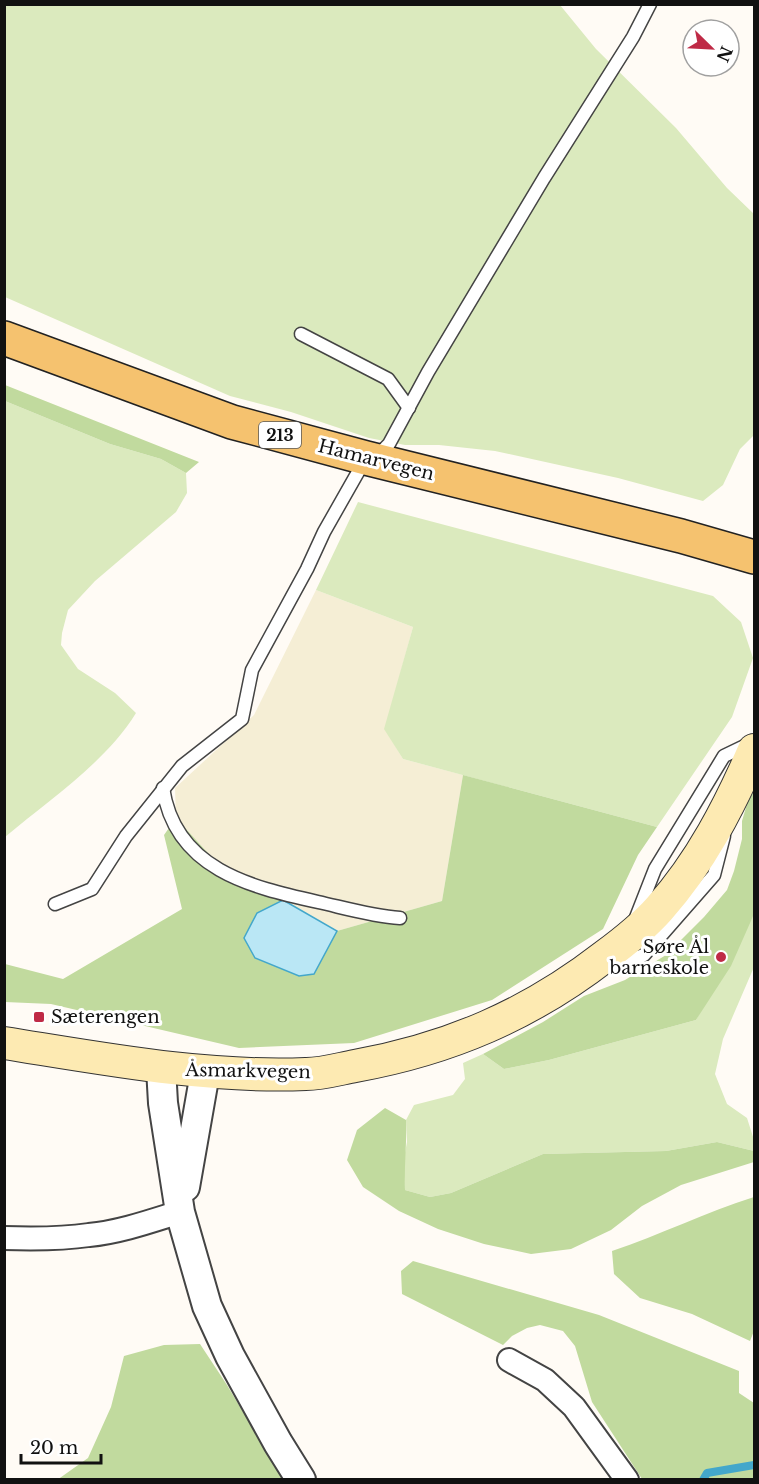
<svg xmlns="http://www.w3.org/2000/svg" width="759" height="1484" viewBox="0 0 759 1484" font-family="'Libre Baskerville',serif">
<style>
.farmland{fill:#f5eed5}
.green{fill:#dbeabe}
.forest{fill:#c1da9e}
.water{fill:#bae7f5;stroke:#43a7cb;stroke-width:1.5}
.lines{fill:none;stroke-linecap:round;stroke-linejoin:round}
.stream{stroke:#43a7cb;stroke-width:8}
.service-casing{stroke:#444;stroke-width:15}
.minor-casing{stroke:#444;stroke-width:26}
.tertiary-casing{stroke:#444;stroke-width:32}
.secondary-casing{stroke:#333;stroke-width:34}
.primary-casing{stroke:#222;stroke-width:36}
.service{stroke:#fff;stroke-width:12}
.minor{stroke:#fff;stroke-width:22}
.tertiary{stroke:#fff;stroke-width:28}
.secondary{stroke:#fdeab2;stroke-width:32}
.primary{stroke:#f5c26f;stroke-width:33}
.poi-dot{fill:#bf2a46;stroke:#fff;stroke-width:2}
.labels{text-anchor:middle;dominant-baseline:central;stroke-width:6;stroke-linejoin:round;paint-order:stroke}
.shield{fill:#fff;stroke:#585858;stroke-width:1.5}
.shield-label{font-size:16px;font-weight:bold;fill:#111}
.street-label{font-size:18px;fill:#111;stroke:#fff}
.poi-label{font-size:18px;fill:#111;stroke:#fff;text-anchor:end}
</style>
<rect width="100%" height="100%" fill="#fffbf5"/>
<path class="farmland" d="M 316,590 L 413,627 L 385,729 L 403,759 L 463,775 L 442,901 L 337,931 L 218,864 L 176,818 L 175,788 L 254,715 Z"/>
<g class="green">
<path d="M 4,5 L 560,5 L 596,49 L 676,128 L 727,188 L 754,214 L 754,435 L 740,449 L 723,485 L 703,501 L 618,478 L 495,451 L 439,445 L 405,445 L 369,438 L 291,412 L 230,396 L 5,297 Z"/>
<path d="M 5,401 L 110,444 L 161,459 L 186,473 L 187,493 L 176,512 L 95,581 L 68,610 L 62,633 L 61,645 L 78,669 L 115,693 L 136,713 C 105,763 50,799 5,837 Z"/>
<path d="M 358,502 L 713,596 L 741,622 L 753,658 L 732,717 L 657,827 L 403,759 L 384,729 L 413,627 L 316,590 Z"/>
<path d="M 754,914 L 754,967 L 723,1039 L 715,1074 L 727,1104 L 747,1118 L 754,1140 L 754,1151 L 717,1142 L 666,1151 L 543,1154 L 451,1193 L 430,1197 L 405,1190 L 403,1163 L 407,1142 L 406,1120 L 414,1105 L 453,1095 L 465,1079 L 463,1063 L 483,1054 L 504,1069 L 549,1060 L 696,1020 Z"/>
</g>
<g class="forest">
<path d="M 5,385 L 199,462 L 186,473 L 161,459 L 110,444 L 5,401 Z"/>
<path d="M 463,775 L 657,827 L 638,855 L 603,929 L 492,1000 L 354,1043 L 239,1048 L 51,1004 L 5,1002 L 5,964 L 63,979 L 182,909 L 164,835 L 176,818 L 218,864 L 283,900 L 257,913 L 314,974 L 337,931 L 442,901 Z"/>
<path d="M 754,791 L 754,914 L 731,966 L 696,1020 L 549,1060 L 504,1069 L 483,1054 L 543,1022 L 584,996 L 625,980 L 666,955 L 704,917 L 727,890 L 734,871 L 742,839 L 742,821 L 747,804 Z"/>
<path d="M 385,1108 L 406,1120 C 407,1143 404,1166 405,1190 L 430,1197 L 451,1193 L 543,1154 L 666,1151 L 717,1142 L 754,1151 L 754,1162 L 681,1185 L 642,1206 L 611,1230 L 571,1249 L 531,1254 L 484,1244 L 438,1229 L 399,1211 L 363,1187 L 347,1160 L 357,1130 Z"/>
<path d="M 754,1197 L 754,1331 L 750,1341 L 692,1314 L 640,1298 L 614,1274 L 612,1251 C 660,1235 706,1212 754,1197 Z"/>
<path d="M 413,1261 L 599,1315 L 739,1371 L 739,1393 L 754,1403 L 754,1479 L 642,1479 L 592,1402 L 575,1346 L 563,1331 L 540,1325 L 527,1328 L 512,1336 L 503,1345 L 402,1294 L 401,1271 Z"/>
<path d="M 200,1344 L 227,1385 L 283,1479 L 57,1480 L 88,1458 L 111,1407 L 124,1356 L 164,1345 Z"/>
</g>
<path class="water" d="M 283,900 L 337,931 L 314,974 L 299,976 L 255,958 L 244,938 L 257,913 Z"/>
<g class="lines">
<path class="stream" d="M 703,1480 L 707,1473 L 754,1465"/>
<defs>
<g id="service">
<path d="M 301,334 L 388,379 L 409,408"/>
<path d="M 163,788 C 175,869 250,887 318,902 C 345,908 372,916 400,918"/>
<path d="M 55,904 L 92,889 L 126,836 L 182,766 L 242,719 L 252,670 L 307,569 L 324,532 L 366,458 L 380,453 L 389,444 L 428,372 L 544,178 L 633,37 L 650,4"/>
<path d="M 635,920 L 655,869 L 724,756 L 751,743"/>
<path d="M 610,967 L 644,955 L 714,875 L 724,836"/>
</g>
<g id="minor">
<path d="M 4,1238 C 33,1239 61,1239 89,1235 C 120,1232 151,1221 180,1212"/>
<path d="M 509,1360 L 545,1380 L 574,1407 L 627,1480"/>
</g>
<g id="tertiary">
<path d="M 161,1068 L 163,1103 L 180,1212 L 207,1306 L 230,1356 L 278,1443 L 301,1480"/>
<path d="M 185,1187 L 205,1073"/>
</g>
<path id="secondary" d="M 4,1043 C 105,1059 204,1078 306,1074 C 322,1074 339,1069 355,1066 C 449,1049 529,1015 605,956 C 624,942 643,927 659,909 C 701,862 729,807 754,750"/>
<path id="primary" d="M 4,338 L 232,422 L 366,458 L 681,536 L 754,557"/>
</defs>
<use href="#service" class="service-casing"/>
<use href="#minor" class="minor-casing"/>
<use href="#tertiary" class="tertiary-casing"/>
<use href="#secondary" class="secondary-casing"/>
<use href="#primary" class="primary-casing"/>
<use href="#service" class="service"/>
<use href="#minor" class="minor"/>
<use href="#tertiary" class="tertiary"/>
<use href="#secondary" class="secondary"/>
<use href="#primary" class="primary"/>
</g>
<g class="poi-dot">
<circle cx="721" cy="957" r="6"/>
<rect x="33" y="1011" width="12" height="12" rx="3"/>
</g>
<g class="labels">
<rect class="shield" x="259" y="422" width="42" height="26" rx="4.5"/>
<g class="shield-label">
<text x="280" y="435">213</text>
</g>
<g class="street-label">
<text transform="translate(376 460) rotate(14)">Hamarvegen</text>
<text transform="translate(248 1071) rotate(1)">Åsmarkvegen</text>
</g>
<g class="poi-label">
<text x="709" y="947">Søre Ål<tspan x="709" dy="21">barneskole</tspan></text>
<text x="51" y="1017" text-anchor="start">Sæterengen</text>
</g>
</g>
<rect width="759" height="1484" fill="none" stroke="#111111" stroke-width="12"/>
<g transform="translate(711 48) rotate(114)"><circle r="28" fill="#ffffff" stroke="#a0a0a0" stroke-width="1.5"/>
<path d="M0-4.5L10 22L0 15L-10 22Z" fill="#bf2a46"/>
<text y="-9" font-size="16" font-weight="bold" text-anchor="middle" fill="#111111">N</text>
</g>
<path d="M21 1454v9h80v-9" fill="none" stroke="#111111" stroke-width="3"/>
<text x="30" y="1454" font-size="18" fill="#111111" stroke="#ffffff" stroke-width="4.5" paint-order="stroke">20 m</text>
</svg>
